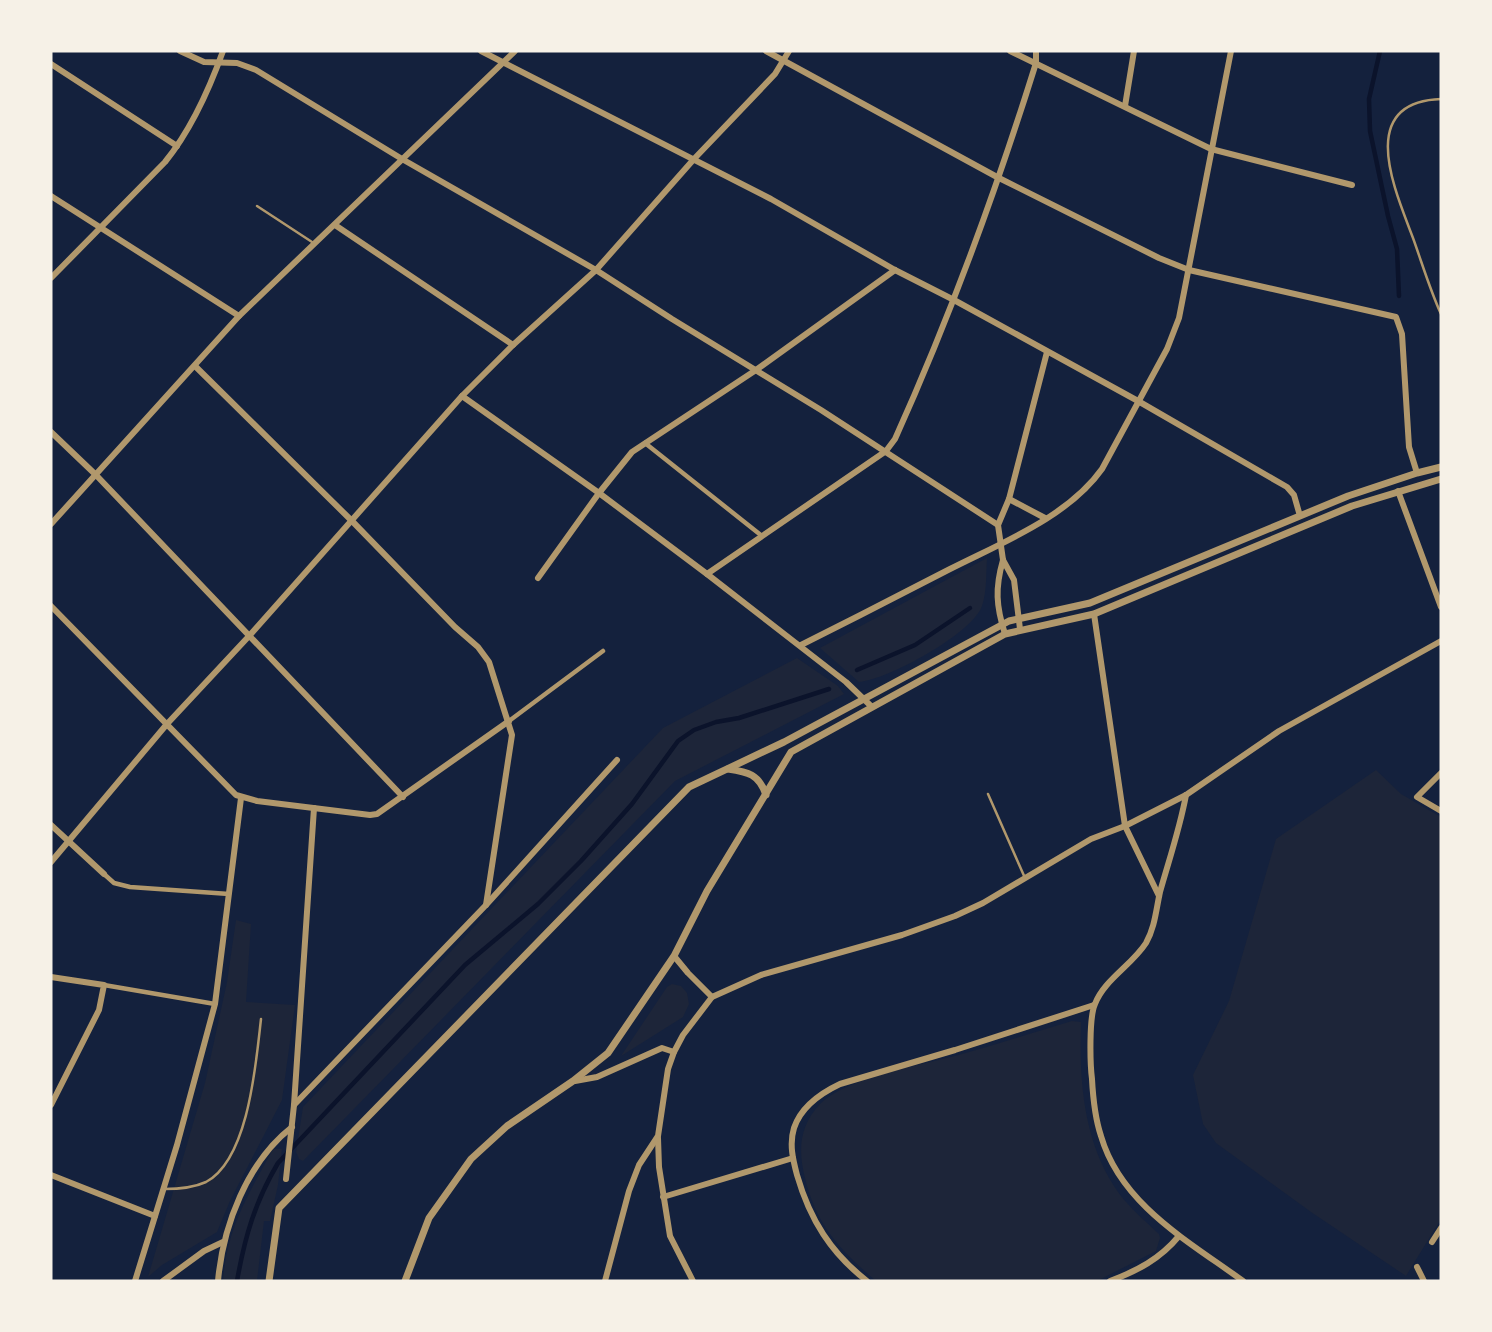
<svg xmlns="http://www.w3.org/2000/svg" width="1492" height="1332" viewBox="0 0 1492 1332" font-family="Lato,sans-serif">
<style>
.green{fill:#1d2539}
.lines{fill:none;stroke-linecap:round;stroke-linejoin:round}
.stream{stroke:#0b132b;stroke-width:4.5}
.service{stroke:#b1986c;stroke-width:2.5}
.pedestrian{stroke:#b1986c;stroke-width:4.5}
.minor{stroke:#b1986c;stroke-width:6}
.tertiary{stroke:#b1986c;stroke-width:7}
</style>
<rect width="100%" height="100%" fill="#14213d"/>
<g class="green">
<path d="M 987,558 C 986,573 987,591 982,606 C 972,634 887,680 859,682 L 820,648 Z"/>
<path d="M 797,658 L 838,686 L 844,694 L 675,781 L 303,1161 L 299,1159 L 296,1152 L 303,1107 L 663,728 Z"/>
<path d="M 1376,770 L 1401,794 L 1441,817 L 1441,1219 L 1406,1276 L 1311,1212 L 1216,1143 L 1203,1124 L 1193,1075 L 1229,1001 L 1276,839 Z"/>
<path d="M 236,920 L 251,924 L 246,1002 L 295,1005 L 282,1100 L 230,1201 L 217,1232 L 162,1265 L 148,1277 L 205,1083 L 227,982 Z"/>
<path d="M 672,984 L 681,986 L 687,993 L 689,1004 L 683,1017 L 621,1056 L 667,987 Z"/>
<path d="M 1072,1021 L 1081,1022 C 1079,1078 1083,1138 1114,1186 C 1126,1205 1143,1219 1159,1234 L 1160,1238 L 1156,1251 L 1097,1281 L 876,1281 C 841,1251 816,1225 805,1178 C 798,1151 799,1126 820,1104 C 844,1079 920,1065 955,1056 C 994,1045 1033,1033 1072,1021 Z"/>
<path d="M 273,1149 L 282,1149 L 278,1185 L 270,1221 L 264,1221 L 257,1281 L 223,1281 C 226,1230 249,1193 273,1149 Z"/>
</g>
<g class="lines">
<g class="stream">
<path d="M 1380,51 L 1369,99 L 1370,131 L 1388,216 L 1397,249 L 1399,296"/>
<path d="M 857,670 L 915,645 L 970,608"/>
<path d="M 237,1281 C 245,1236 255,1202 278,1163 L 465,965 L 538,904 L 581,861 L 632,804 L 678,741 L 694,730 L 716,722 L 739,718 L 829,689"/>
</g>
<g class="service">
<path d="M 1441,99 C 1355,102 1395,190 1413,238 C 1422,263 1430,290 1441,314"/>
<path d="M 257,206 L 312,242"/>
<path d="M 988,794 L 1025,878"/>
<path d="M 164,1189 C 177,1189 193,1188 206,1182 C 249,1159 256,1062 261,1019"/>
</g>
<g class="pedestrian">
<path d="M 645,443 L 762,536"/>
<path d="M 509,721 L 603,651"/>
<path d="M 104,874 L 114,883 L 130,887 L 229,894"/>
<path d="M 104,985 L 215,1004"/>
</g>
<g class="minor">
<path d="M 180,51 L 204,62 L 237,63 L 256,70 L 402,159 L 596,270 L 672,319 L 821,410 L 998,525"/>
<path d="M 481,51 L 771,199 L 895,270 L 954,300 L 1138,401 L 1287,487 L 1294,495 L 1300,516"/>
<path d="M 766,51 L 997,177 L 1159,258 L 1189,270 L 1396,317 L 1402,334 L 1409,447 L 1417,473"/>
<path d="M 1010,51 L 1211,149 L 1352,185"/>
<path d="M 51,64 L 177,146"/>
<path d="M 1125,106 L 1134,51"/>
<path d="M 51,196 L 239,316"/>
<path d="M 335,225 L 513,345"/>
<path d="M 51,278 L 165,162 C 191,130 209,90 223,51"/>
<path d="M 195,366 L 352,521 L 455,627 L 478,647 L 489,662 L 512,735 L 486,905"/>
<path d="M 462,396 L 599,493 L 707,574 L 846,682 L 872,707"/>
<path d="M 51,432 L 96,475 L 403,797"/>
<path d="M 1398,491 L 1441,607"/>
<path d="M 1009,499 L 1045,518"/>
<path d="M 51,524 L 239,316 L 515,51"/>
<path d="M 1003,560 C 995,588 996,606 1005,634"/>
<path d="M 707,574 L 886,451 L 895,439 C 950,317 996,191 1036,63 L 1036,51"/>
<path d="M 538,578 L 599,493 L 632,452 L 756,370 L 895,270"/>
<path d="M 51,606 L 236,795 L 257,801 L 370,815 L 377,814 L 509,721"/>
<path d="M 1094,614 L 1125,826 L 1159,896"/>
<path d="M 1020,629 L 1014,580 L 1003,560 L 998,525 L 1009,499 L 1047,352"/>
<path d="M 801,645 C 851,620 900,595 950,569 C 1001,543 1068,517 1102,469 L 1167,349 L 1179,318 L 1231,51"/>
<path d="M 1441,773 L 1417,797 L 1441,811"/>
<path d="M 1186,795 C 1180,828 1169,860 1160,892 C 1156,910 1155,927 1146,943 C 1132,965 1104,980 1095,1004 C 1089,1017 1090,1063 1092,1079 C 1093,1098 1095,1118 1101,1136 C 1121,1205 1190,1242 1243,1281"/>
<path d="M 51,825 L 104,874"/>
<path d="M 51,862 L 167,724 L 250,635 L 462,396 L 513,345 L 596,270 L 694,159 L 775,74 L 789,51"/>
<path d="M 674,956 L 688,973 L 712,997"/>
<path d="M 51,977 L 104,985 L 99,1010 L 51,1105"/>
<path d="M 575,1081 L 597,1077 L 662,1048 L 674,1052"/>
<path d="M 294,1105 L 486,905 L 617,760"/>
<path d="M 658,1138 L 659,1167 L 670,1236 L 693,1281"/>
<path d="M 51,1175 L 155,1216"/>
<path d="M 286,1179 L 294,1105 L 314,808"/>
<path d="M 663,1197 L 793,1158"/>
<path d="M 1432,1242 L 1441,1228"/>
<path d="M 1417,1267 L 1424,1281"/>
<path d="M 135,1281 L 177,1145 L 215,1004 L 241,798"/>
<path d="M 163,1281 L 204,1251 L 223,1242"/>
<path d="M 218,1281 C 223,1226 247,1162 292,1127"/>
<path d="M 605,1281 L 629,1191 L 639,1165 L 658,1136 L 668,1069 L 674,1052 L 683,1035 L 712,997 L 761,975 L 902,935 L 955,916 L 983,903 L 1091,839 L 1125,826 L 1186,795 L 1279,731 L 1441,641"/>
<path d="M 867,1281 C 831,1253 810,1220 797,1175 C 793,1160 789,1144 794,1128 C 801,1107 821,1093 840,1084 L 955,1050 L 1094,1005"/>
<path d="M 1110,1281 C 1137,1271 1160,1259 1179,1236"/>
</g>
<g class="tertiary">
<path d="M 728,769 C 748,772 759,774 766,795"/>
<path d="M 269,1281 L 279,1208 L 689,787 L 784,742 L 1009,621 L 1090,603 L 1348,496 L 1417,473 L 1441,467"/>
<path d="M 405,1281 L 429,1218 L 471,1159 L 507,1126 L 573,1081 L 608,1053 L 674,956 L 707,891 L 791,752 L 1005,634 L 1094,614 L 1352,506 L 1441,479"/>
</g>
</g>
<rect width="1492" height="1332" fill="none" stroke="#f6f1e7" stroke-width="105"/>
</svg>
